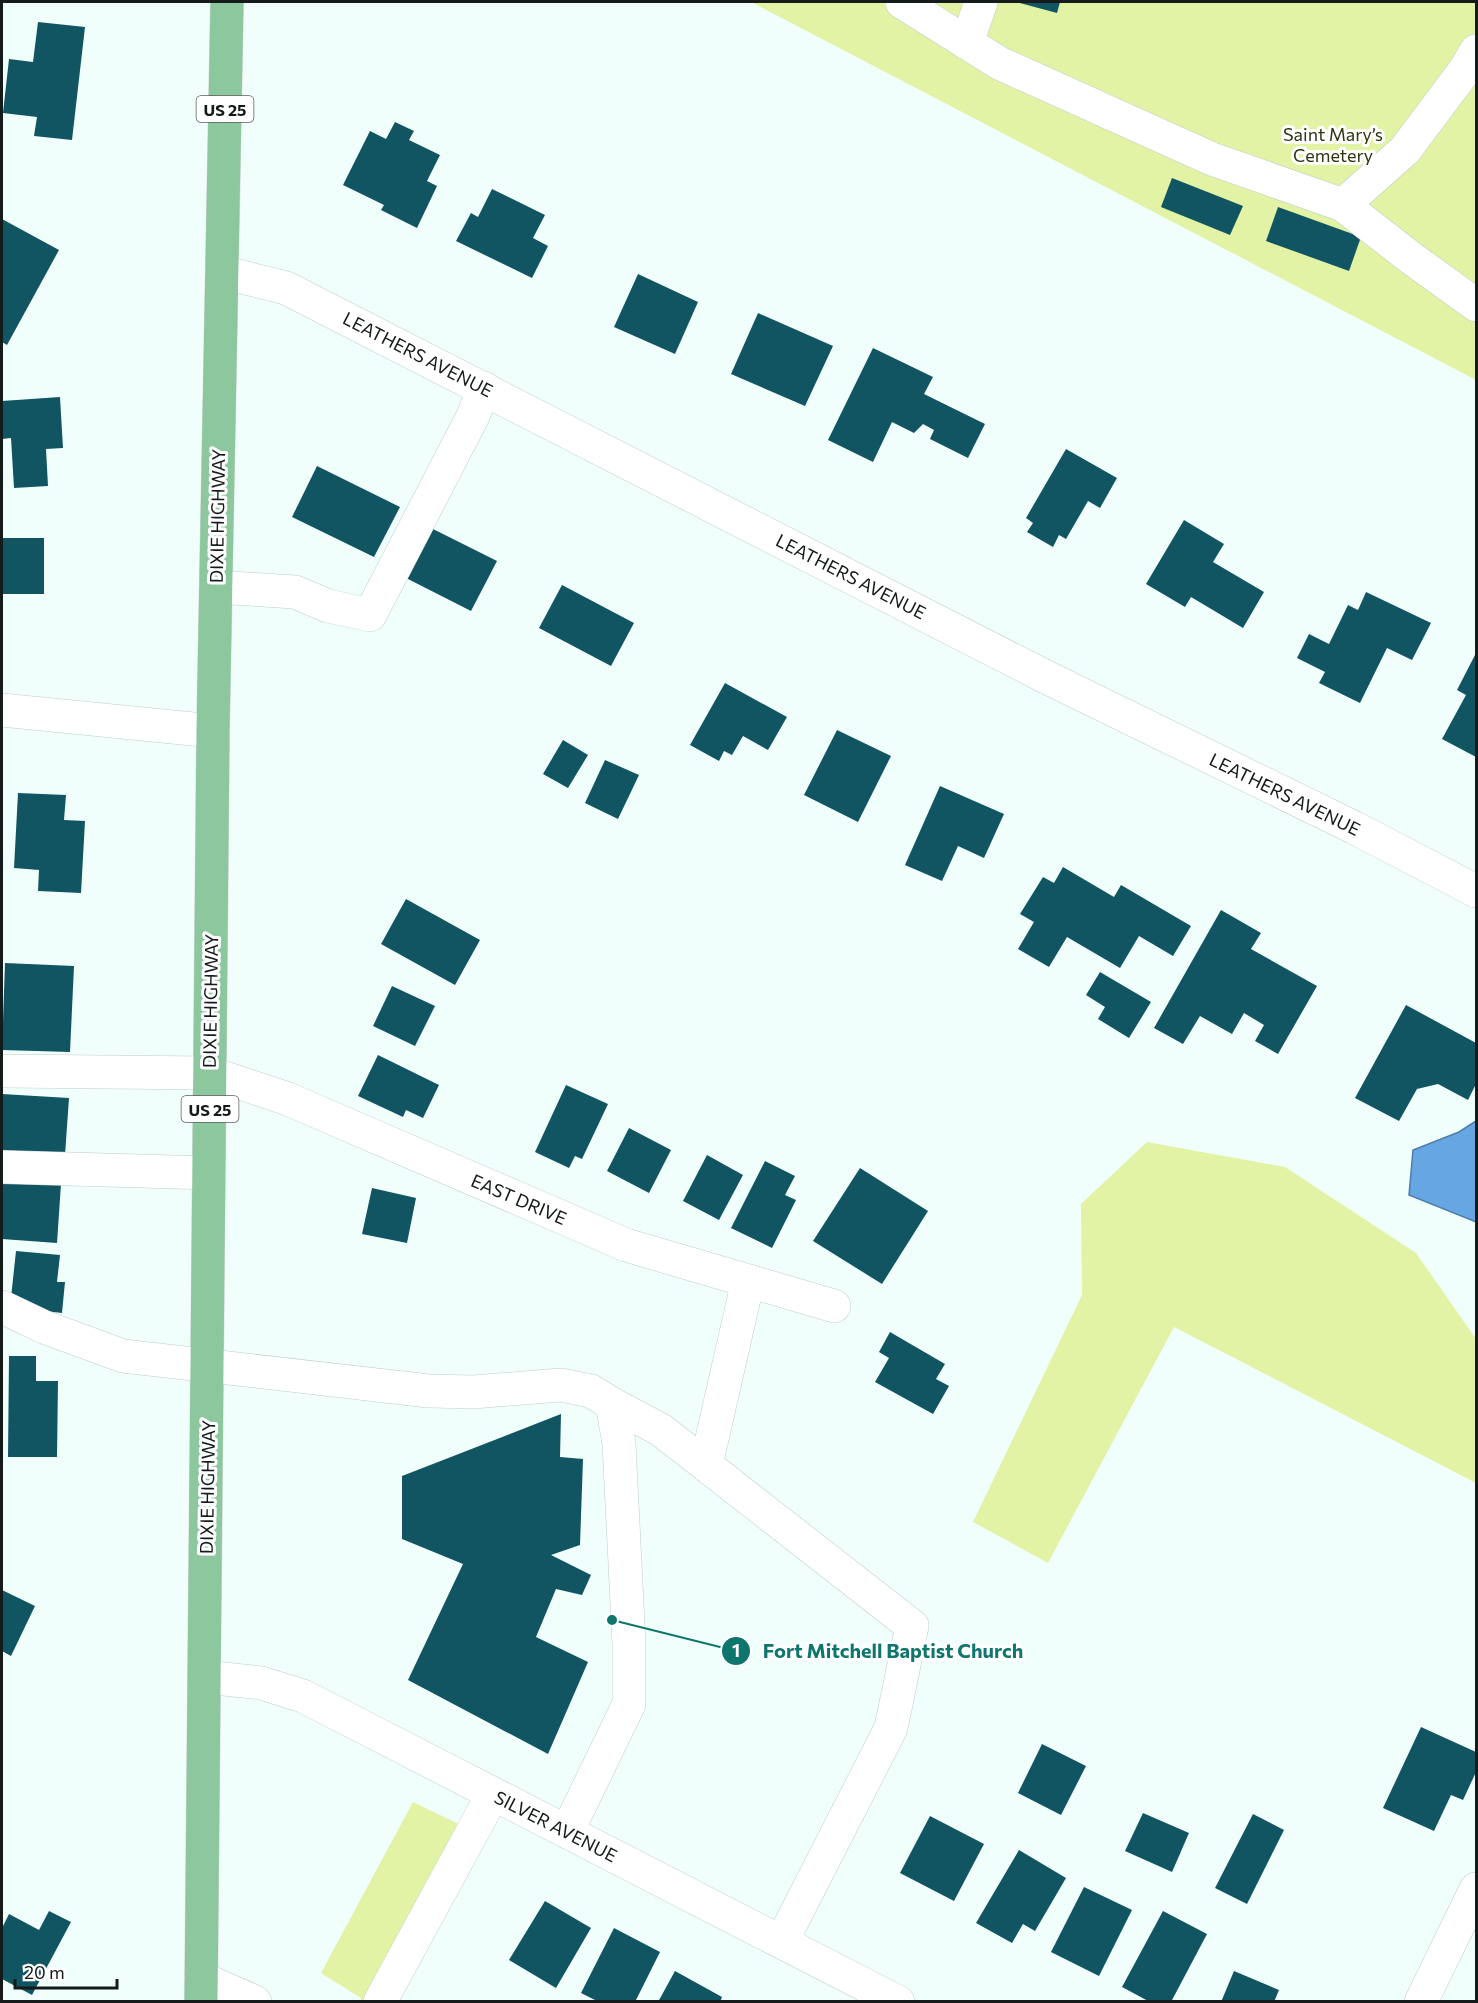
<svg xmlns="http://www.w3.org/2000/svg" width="1478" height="2003" viewBox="0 0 1478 2003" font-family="Commissioner,sans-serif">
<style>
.green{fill:#e2f3a5}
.water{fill:#66a7e3;stroke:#4e7da7;stroke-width:1.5}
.building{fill:#125562}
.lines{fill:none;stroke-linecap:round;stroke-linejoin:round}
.minor-casing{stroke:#bececb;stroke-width:34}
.major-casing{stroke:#dadbda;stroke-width:34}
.minor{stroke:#fff;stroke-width:33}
.major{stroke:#8cc79e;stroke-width:33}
.labels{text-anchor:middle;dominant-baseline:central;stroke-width:6;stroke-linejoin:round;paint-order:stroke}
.shield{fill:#fff;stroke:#5b5f5f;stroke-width:1.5}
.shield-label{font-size:16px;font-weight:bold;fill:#151b1a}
.park-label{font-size:18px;fill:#2e3511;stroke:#fff}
.street-label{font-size:18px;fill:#151b1a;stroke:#fff}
.leader{fill:none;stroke:#0f766e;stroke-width:2}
.callout-dot{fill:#0f766e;stroke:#fff;stroke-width:2}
.mark-label{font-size:18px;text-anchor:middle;font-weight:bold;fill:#fff}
.callout-label{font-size:20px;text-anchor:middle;font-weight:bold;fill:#0f766e;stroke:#fff;stroke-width:6;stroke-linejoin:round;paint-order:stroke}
</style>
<rect width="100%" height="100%" fill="#f1fffc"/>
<g class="green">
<path d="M 751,2 L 1476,2 L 1476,380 Z"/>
<path d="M 1147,1142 L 1285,1167 L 1416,1253 L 1476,1339 L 1476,1483 L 1174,1327 L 1048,1563 L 973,1522 L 1082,1295 L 1081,1204 Z"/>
<path d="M 413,1802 L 467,1828 L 375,2001 L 360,2001 L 361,1998 L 321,1973 Z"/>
</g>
<path class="water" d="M 1476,1121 L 1476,1222 L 1409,1195 L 1413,1150 L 1459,1132 Z"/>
<g class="building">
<path d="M 1016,2 L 1060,2 L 1057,13 Z"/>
<path d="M 38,22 L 85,27 L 72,140 L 34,136 L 37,117 L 3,113 L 9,59 L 33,62 Z"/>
<path d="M 395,122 L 414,131 L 409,140 L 440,155 L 427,181 L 437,186 L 417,228 L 381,210 L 384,205 L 343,185 L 370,131 L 386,139 Z"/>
<path d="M 1172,178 L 1243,206 L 1230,235 L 1161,207 Z"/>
<path d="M 492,189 L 545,215 L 533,238 L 548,246 L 532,278 L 456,241 L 471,213 L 478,217 Z"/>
<path d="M 1278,207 L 1361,237 L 1349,271 L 1266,241 Z"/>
<path d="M 2,219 L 59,250 L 7,345 L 2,342 Z"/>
<path d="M 638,274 L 698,302 L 675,354 L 614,327 Z"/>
<path d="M 758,313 L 833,346 L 805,406 L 731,374 Z"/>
<path d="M 873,348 L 933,377 L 924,394 L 985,424 L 968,458 L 930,439 L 934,430 L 923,424 L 914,433 L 892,422 L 873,462 L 828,440 Z"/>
<path d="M 60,397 L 63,448 L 46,449 L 48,486 L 14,488 L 11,438 L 2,439 L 2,401 Z"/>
<path d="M 1066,449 L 1117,478 L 1100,508 L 1088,501 L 1066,539 L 1059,535 L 1053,547 L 1027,532 L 1033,523 L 1026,518 Z"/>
<path d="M 317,466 L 400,507 L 374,557 L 292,517 Z"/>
<path d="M 1184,520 L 1224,544 L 1213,562 L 1264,592 L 1243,628 L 1191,597 L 1185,607 L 1146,584 Z"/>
<path d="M 431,528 L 497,561 L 471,611 L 406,578 Z"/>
<rect x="2" y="538" width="42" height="56"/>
<path d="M 562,585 L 634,623 L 611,666 L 539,628 Z"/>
<path d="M 1366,592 L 1431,623 L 1412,660 L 1387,648 L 1360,703 L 1319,683 L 1325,672 L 1297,658 L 1309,634 L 1329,644 L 1348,605 L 1358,610 Z"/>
<path d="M 1476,653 L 1476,757 L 1442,739 L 1466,695 L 1457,690 Z"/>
<path d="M 725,683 L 787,717 L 768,750 L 743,736 L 732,755 L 724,751 L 719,761 L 690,745 Z"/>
<path d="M 837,730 L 891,756 L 858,822 L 804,795 Z"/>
<path d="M 563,740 L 588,755 L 568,788 L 543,774 Z"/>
<path d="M 605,760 L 639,775 L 618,819 L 585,803 Z"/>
<path d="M 940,786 L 1004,814 L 984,858 L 958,846 L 942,881 L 905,865 Z"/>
<path d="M 18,793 L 66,795 L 64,820 L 85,821 L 81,893 L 38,891 L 39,870 L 14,868 Z"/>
<path d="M 1063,867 L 1114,897 L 1121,885 L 1191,926 L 1173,956 L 1139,936 L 1120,968 L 1067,937 L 1049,967 L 1018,949 L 1034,922 L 1020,914 L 1043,877 L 1054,883 Z"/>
<path d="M 406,899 L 480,940 L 455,985 L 381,944 Z"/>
<path d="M 1221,910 L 1261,933 L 1251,949 L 1317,986 L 1278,1054 L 1255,1041 L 1264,1025 L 1244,1013 L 1232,1034 L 1200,1016 L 1183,1044 L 1154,1028 Z"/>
<path d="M 5,963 L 74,966 L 70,1052 L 2,1050 Z"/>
<path d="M 1100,972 L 1151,1002 L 1129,1038 L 1098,1019 L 1105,1007 L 1086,995 Z"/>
<path d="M 392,986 L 435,1006 L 415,1046 L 373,1026 Z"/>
<path d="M 1406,1005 L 1476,1043 L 1476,1084 L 1468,1100 L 1438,1084 L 1417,1089 L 1399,1121 L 1355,1098 Z"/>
<path d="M 378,1055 L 439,1085 L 423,1118 L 406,1110 L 403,1117 L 358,1096 Z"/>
<path d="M 566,1085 L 608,1104 L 582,1159 L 575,1156 L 569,1168 L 535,1152 Z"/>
<path d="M 2,1094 L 69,1098 L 65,1155 L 2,1151 Z"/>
<path d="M 629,1128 L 671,1150 L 649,1193 L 607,1171 Z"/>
<path d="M 707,1155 L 743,1175 L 719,1220 L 683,1201 Z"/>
<path d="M 765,1161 L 795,1176 L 785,1195 L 796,1200 L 772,1248 L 731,1228 Z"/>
<path d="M 860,1168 L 928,1211 L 882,1284 L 813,1241 Z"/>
<path d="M 2,1181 L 61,1184 L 57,1243 L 2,1239 Z"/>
<path d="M 372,1188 L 416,1198 L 407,1243 L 362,1234 Z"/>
<path d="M 16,1251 L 60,1255 L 57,1282 L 65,1282 L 62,1313 L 10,1307 Z"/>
<path d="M 890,1332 L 945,1364 L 936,1379 L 949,1386 L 933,1414 L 875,1382 L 889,1358 L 879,1352 Z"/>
<path d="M 9,1356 L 36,1356 L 36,1381 L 58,1381 L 57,1457 L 8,1457 Z"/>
<path d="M 561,1414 L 560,1457 L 583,1459 L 580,1545 L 551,1555 L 591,1575 L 582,1595 L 556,1589 L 536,1637 L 588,1662 L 548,1754 L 408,1680 L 463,1564 L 402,1539 L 402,1476 Z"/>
<path d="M 2,1590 L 35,1606 L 11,1656 L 2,1651 Z"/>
<path d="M 1421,1727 L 1476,1752 L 1476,1772 L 1463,1800 L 1451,1795 L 1434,1831 L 1383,1808 Z"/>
<path d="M 1042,1744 L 1086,1766 L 1061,1815 L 1018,1793 Z"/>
<path d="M 1143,1813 L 1189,1833 L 1172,1872 L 1125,1851 Z"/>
<path d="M 1253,1814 L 1284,1830 L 1247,1904 L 1215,1888 Z"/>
<path d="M 930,1816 L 984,1844 L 954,1901 L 900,1873 Z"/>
<path d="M 1019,1850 L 1066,1878 L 1035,1931 L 1023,1924 L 1012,1943 L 976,1923 Z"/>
<path d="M 1084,1887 L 1132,1910 L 1099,1976 L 1051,1952 Z"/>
<path d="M 545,1901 L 591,1928 L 556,1988 L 509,1960 Z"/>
<path d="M 49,1911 L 71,1922 L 32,1995 L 2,1979 L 2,1928 L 9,1914 L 39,1930 Z"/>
<path d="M 1163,1911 L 1207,1934 L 1171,2002 L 1150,2002 L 1122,1987 Z"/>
<path d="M 614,1928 L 660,1952 L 635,2002 L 599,2002 L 581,1993 Z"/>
<path d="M 675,1971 L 722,1997 L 720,2002 L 658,2002 Z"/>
<path d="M 1234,1971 L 1279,1990 L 1274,2002 L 1221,2002 Z"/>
</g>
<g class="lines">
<defs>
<g id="minor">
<path d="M 902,2 L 999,63 L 1212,159 L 1343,205 L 1405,150 L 1465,70 L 1476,51"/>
<path d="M 967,43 L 981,2"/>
<path d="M 1343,205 L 1411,258 L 1476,305"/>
<path d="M 222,272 L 286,288 L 1046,677 L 1355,828 L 1476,891"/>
<path d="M 216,587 L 295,592 L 328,606 L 370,615 L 473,416 L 484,388"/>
<path d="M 2,710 L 213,731"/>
<path d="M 2,1071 L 210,1073 L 288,1099 L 626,1245 L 834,1306"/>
<path d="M 2,1167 L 209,1173"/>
<path d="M 2,1307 L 44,1327 L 123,1356 L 429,1391 L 473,1392 L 561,1385 L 591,1391 L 612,1404 L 619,1443 L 629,1644 L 629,1704 L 567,1832"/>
<path d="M 612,1404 L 661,1430 L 912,1626 L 891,1728 L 782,1941"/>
<path d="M 706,1465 L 748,1281"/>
<path d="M 205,1677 L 261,1683 L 303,1696 L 898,2002"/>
<path d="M 201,1978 L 255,2002"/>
<path d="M 380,2002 L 493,1794"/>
<path d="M 1421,2002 L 1476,1889"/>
</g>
<path id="major" d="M 201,2002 L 213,731 L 227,2"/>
</defs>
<use href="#minor" class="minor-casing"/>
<use href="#major" class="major-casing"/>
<use href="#minor" class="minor"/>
<use href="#major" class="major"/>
</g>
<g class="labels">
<g class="shield">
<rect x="196.5" y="96" width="57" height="26" rx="4.5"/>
<rect x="181.5" y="1096" width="57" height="26" rx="4.5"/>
</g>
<g class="shield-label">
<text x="225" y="109">US 25</text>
<text x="210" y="1109">US 25</text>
</g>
<g class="park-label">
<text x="1333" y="134">Saint Mary’s<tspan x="1333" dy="21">Cemetery</tspan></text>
</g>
<g class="street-label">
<text transform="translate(418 354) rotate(27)">LEATHERS AVENUE</text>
<text transform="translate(217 516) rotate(-89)">DIXIE HIGHWAY</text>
<text transform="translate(851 576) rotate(27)">LEATHERS AVENUE</text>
<text transform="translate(1285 794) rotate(26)">LEATHERS AVENUE</text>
<text transform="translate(210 1001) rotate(-89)">DIXIE HIGHWAY</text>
<text transform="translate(519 1199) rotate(23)">EAST DRIVE</text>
<text transform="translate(207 1487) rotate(-89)">DIXIE HIGHWAY</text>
<text transform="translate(556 1826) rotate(27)">SILVER AVENUE</text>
</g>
</g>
<path class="leader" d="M612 1620L736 1651"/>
<g class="callout-dot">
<circle cx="612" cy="1620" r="6"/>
<circle cx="736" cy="1651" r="15"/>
</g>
<g class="mark-label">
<text x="736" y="1657">1</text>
</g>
<g class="callout-label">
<text x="893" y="1658">Fort Mitchell Baptist Church</text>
</g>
<rect width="1478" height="2003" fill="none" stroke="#151b1a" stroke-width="6"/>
<path d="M15 1979v9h102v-9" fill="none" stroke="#151b1a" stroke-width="3"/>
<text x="24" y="1979" font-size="18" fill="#151b1a" stroke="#ffffff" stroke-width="4.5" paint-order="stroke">20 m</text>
</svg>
